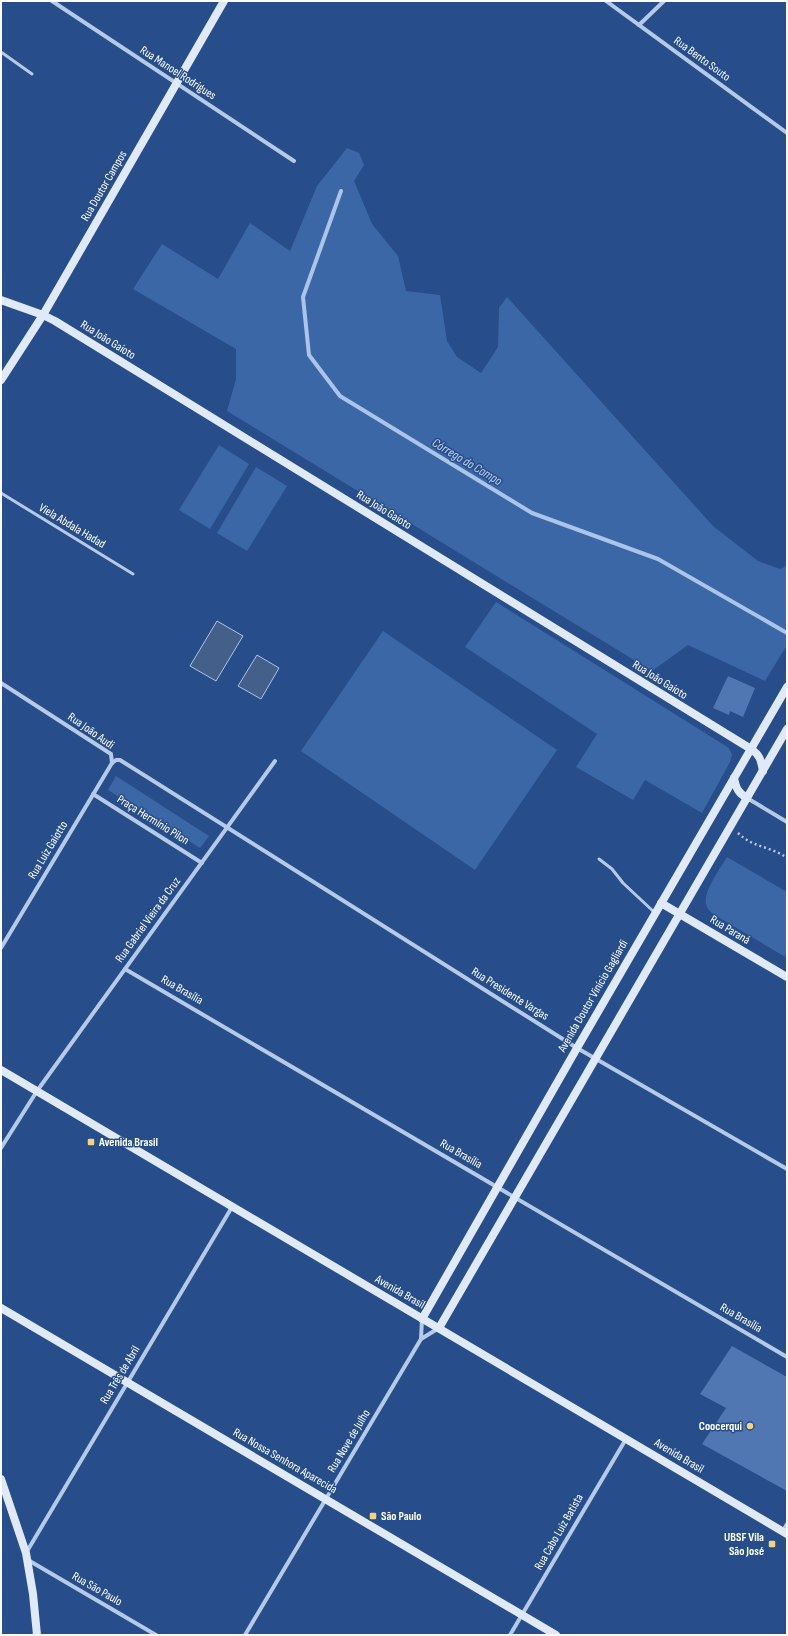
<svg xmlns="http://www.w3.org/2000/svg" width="788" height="1636" viewBox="0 0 788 1636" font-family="'Sofia Sans Condensed',sans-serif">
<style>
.green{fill:#3c67a7}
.water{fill:#445f8a;stroke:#aac4ea}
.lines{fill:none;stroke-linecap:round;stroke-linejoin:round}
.stream{stroke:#aac4ea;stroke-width:4}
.building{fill:#5077b2}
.path{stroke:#b5cae9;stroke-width:2.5;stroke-dasharray:2 3;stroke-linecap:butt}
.lane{stroke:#b5cae9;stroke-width:3}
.street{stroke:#b5cae9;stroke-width:4}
.secondary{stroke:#dfe9f8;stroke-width:8}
.poi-dot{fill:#f2d57b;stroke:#274d8a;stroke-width:1.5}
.labels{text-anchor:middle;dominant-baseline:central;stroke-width:3;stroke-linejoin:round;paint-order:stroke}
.street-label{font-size:12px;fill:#fff;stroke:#274d8a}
.poi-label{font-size:12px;font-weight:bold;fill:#fff;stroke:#274d8a;text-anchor:start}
.water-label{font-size:13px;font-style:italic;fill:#c1d4f1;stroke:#274d8a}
</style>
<rect width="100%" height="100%" fill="#274d8a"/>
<g class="green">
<path d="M 347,148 L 359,153 L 364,165 L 354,181 L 372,224 L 398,256 L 406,291 L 440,295 L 447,341 L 457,357 L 481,373 L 498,347 L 499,308 L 507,297 L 713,526 L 758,561 L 780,569 L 787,566 L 787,645 L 765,681 L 688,645 L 652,671 L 227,411 L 236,379 L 236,349 L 133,289 L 162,244 L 218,279 L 250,223 L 290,251 L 317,186 Z"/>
<path d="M 219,445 L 249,464 L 210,529 L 179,510 Z"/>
<path d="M 256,467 L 287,486 L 247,551 L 217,533 Z"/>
<path d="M 496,602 L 729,748 L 732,755 L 730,762 L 702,813 L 645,780 L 633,800 L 576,767 L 597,734 L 465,647 Z"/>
<path d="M 383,631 L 557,750 L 475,870 L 301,751 Z"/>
<path d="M 116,776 L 209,836 L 200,848 L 108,790 Z"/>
<path d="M 727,857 L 787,892 L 787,958 L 713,914 C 710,911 707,909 706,904 C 703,892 721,867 727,857 Z"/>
</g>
<g class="water">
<path d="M 217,621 L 243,636 L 216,681 L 190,666 Z"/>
<path d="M 257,655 L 279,668 L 261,699 L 238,686 Z"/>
</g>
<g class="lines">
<path class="stream" d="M 341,191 L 303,297 L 309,355 L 340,396 L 532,513 L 658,559 L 787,633"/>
</g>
<g class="building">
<path d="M 728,676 L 755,688 L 743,717 L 730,711 L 729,715 L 713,708 Z"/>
<path d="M 732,1346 L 787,1377 L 787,1491 L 702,1444 L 726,1408 L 700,1394 Z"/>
</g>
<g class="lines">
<path class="path" d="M 738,833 C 753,848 771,846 787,858"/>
<g class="lane">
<path d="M 1,52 L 32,74"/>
<path d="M 1,493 L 133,574"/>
<path d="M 599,859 L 612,869 L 623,883 L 654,912"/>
</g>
<g class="street">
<path d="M 52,1 L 294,161"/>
<path d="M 606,1 L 787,133"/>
<path d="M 639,25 L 664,1"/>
<path d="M 1,683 L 111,754 L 112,763"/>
<path d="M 112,763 L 116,760 L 120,760 L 577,1048 L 787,1169"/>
<path d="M 93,794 L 202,863"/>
<path d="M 747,798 L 787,822"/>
<path d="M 1,948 L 112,763"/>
<path d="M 125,969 L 787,1357"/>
<path d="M 1,1148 L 37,1091 L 275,761"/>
<path d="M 421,1339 L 439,1328"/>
<path d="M 783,1531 L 787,1524"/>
<path d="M 26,1553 L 232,1207"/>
<path d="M 28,1560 L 156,1635"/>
<path d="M 245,1635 L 421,1339 L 422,1319"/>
<path d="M 510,1635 L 626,1439"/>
</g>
<g class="secondary">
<path d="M 1,300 L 43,315 L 55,321 L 751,749 C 760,755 761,760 763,771"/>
<path d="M 1,380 L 43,315 L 224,1"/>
<path d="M 734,778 C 736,788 738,793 747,798"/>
<path d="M 661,903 L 787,977"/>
<path d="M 1,1070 L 787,1534"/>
<path d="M 1,1308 L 556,1635"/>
<path d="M 422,1319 L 577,1048 L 787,687"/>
<path d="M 439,1328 L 787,729"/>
<path d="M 1,1479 L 26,1553 L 33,1594 L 37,1635"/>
</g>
</g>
<g class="poi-dot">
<rect x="87" y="1138" width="8" height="8" rx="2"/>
<circle cx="750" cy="1426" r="4"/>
<rect x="369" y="1512" width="8" height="8" rx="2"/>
<rect x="768" y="1540" width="8" height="8" rx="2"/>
</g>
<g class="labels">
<g class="street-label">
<text transform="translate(702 59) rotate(36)">Rua Bento Souto</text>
<text transform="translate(178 73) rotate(33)">Rua Manoel Rodrigues</text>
<text transform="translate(104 186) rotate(-60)">Rua Doutor Campos</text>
<text transform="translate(108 340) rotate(32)">Rua João Gaioto</text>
<text transform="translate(384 510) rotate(32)">Rua João Gaioto</text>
<text transform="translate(72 526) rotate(31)">Viela Abdala Hadad</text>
<text transform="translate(660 680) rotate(32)">Rua João Gaioto</text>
<text transform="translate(91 731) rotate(35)">Rua João Audi</text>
<text transform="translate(153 820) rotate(32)">Praça Hermínio Pilon</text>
<text transform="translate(48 850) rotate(-59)">Rua Luiz Gaiotto</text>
<text transform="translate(148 920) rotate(-54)">Rua Gabriel Vieira da Cruz</text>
<text transform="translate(730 930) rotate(31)">Rua Paraná</text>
<text transform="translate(182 990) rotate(30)">Rua Brasília</text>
<text transform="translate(510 994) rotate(32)">Rua Presidente Vargas</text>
<text transform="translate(593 996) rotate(-60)">Avenida Doutor Vinício Gagliardi</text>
<text transform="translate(461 1154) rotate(30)">Rua Brasília</text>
<text transform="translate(400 1292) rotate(30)">Avenida Brasil</text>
<text transform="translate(741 1318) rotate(30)">Rua Brasília</text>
<text transform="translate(120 1375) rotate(-59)">Rua Três de Abril</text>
<text transform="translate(349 1441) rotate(-59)">Rua Nove de Julho</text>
<text transform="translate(679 1456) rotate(31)">Avenida Brasil</text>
<text transform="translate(285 1461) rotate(30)">Rua Nossa Senhora Aparecida</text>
<text transform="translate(559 1532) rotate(-60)">Rua Cabo Luiz Batista</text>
<text transform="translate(97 1589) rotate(30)">Rua São Paulo</text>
</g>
<g class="poi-label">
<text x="99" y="1142">Avenida Brasil</text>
<text x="742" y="1426" text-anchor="end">Coocerqui</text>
<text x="381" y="1516">São Paulo</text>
<text x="764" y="1537" text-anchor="end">UBSF Vila<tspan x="764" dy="14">São José</tspan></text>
</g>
<g class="water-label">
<text transform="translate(467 462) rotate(31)">Córrego do Campo</text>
</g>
</g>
<rect width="788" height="1636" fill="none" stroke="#ffffff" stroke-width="4"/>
</svg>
